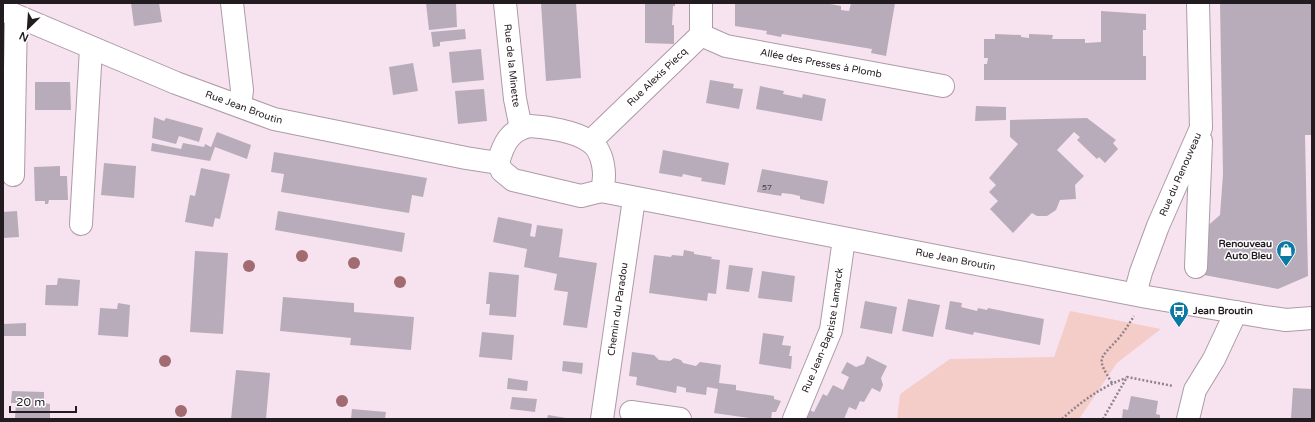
<svg xmlns="http://www.w3.org/2000/svg" width="1315" height="422" viewBox="0 0 1315 422" font-family="'Varela Round',sans-serif">
<style>
.green{fill:#f4cdc8}
.building{fill:#b8acbb}
.lines{fill:none;stroke-linecap:round;stroke-linejoin:round}
.minor-casing{stroke:#ad9ba6;stroke-width:24}
.path{stroke:#90828a;stroke-width:2.5;stroke-dasharray:2 2;stroke-linecap:butt}
.minor{stroke:#fff;stroke-width:22}
.tree{fill:#a26b72}
.labels{text-anchor:middle;dominant-baseline:central;stroke-width:3;stroke-linejoin:round;paint-order:stroke}
.number-label{font-size:8px;fill:#483f46}
.street-label{font-size:10px;fill:#221b1f;stroke:#fff}
.poi-label{font-size:10px;font-weight:bold;fill:#221b1f;stroke:#fff;text-anchor:end}
</style>
<rect width="100%" height="100%" fill="#f7e3ef"/>
<path class="green" d="M 1070,311 L 1161,329 L 1117,363 L 1079,419 L 897,419 L 900,394 L 950,359 L 1054,357 Z"/>
<g class="building">
<path d="M 131,3 L 159,3 L 162,22 L 134,26 Z"/>
<path d="M 426,3 L 456,3 L 457,27 L 429,30 Z"/>
<path d="M 541,3 L 576,3 L 581,78 L 546,81 Z"/>
<path d="M 645,3 L 675,3 L 675,6 L 673,6 L 672,25 L 674,25 L 674,44 L 645,43 Z"/>
<path d="M 735,3 L 825,3 L 841,6 L 841,10 L 849,11 L 851,3 L 895,3 L 886,56 L 871,53 L 872,49 L 782,34 L 781,37 L 766,34 L 767,31 L 735,26 Z"/>
<path d="M 1220,3 L 1312,3 L 1312,135 L 1305,135 L 1308,276 L 1278,289 L 1204,275 L 1204,229 L 1220,215 L 1223,174 Z"/>
<path d="M 1101,11 L 1146,14 L 1146,30 L 1143,30 L 1143,56 L 1146,56 L 1146,80 L 984,80 L 984,64 L 987,64 L 988,58 L 984,58 L 984,39 L 995,39 L 995,34 L 1021,35 L 1021,37 L 1029,38 L 1029,34 L 1053,35 L 1052,39 L 1085,39 L 1085,43 L 1101,42 Z"/>
<path d="M 465,29 L 466,39 L 440,42 L 440,46 L 433,47 L 431,32 Z"/>
<path d="M 481,49 L 484,80 L 452,83 L 449,52 Z"/>
<path d="M 413,63 L 418,91 L 393,95 L 389,67 Z"/>
<path d="M 710,80 L 734,84 L 733,88 L 743,89 L 739,109 L 706,103 Z"/>
<path d="M 35,82 L 70,82 L 71,110 L 35,110 Z"/>
<path d="M 760,86 L 784,91 L 783,94 L 802,98 L 803,94 L 826,99 L 822,121 L 756,109 Z"/>
<path d="M 484,89 L 487,121 L 458,124 L 455,91 Z"/>
<path d="M 976,106 L 1006,107 L 1006,120 L 975,121 Z"/>
<path d="M 154,117 L 164,121 L 166,118 L 203,128 L 199,142 L 179,136 L 176,144 L 152,138 Z"/>
<path d="M 1087,118 L 1116,140 L 1113,143 L 1118,149 L 1105,163 L 1099,157 L 1097,159 L 1077,140 L 1080,137 L 1074,132 L 1057,150 L 1084,176 L 1075,185 L 1076,199 L 1060,200 L 1056,210 L 1047,216 L 1037,216 L 1032,213 L 1013,233 L 990,209 L 998,201 L 989,192 L 996,185 L 989,178 L 1018,144 L 1010,137 L 1010,120 Z"/>
<path d="M 217,132 L 251,145 L 247,159 L 215,147 L 210,161 L 151,151 L 152,143 L 181,149 L 183,143 L 204,147 L 205,144 L 211,147 Z"/>
<path d="M 663,150 L 729,163 L 725,185 L 701,181 L 702,178 L 692,176 L 683,174 L 682,177 L 659,173 Z"/>
<path d="M 274,152 L 427,178 L 423,197 L 412,195 L 409,213 L 281,192 L 284,174 L 271,172 Z"/>
<path d="M 104,163 L 136,166 L 134,198 L 101,195 Z"/>
<path d="M 60,166 L 60,176 L 67,176 L 68,200 L 49,200 L 48,204 L 45,204 L 45,201 L 35,201 L 34,167 Z"/>
<path d="M 201,168 L 230,174 L 220,219 L 215,218 L 213,227 L 185,222 L 190,195 L 195,196 Z"/>
<path d="M 762,169 L 828,181 L 824,204 L 800,199 L 800,196 L 791,194 L 782,193 L 781,196 L 757,192 Z"/>
<path d="M 17,211 L 19,237 L 3,238 L 3,212 Z"/>
<path d="M 278,211 L 405,233 L 402,252 L 275,230 Z"/>
<path d="M 498,217 L 532,224 L 530,236 L 535,237 L 537,225 L 563,229 L 559,257 L 597,263 L 587,328 L 563,325 L 568,292 L 554,290 L 557,274 L 524,267 L 527,249 L 493,242 Z"/>
<path d="M 684,250 L 694,252 L 694,254 L 712,257 L 711,259 L 720,260 L 716,294 L 708,293 L 707,301 L 649,293 L 654,255 L 671,257 L 672,255 L 683,256 Z"/>
<path d="M 195,251 L 228,253 L 223,334 L 190,332 Z"/>
<path d="M 729,265 L 753,268 L 749,292 L 726,289 Z"/>
<path d="M 762,271 L 795,276 L 792,302 L 758,298 Z"/>
<path d="M 489,272 L 519,275 L 516,317 L 489,315 L 490,304 L 486,304 Z"/>
<path d="M 58,278 L 80,280 L 78,306 L 45,305 L 46,285 L 57,285 Z"/>
<path d="M 283,297 L 354,303 L 354,312 L 414,317 L 411,350 L 350,345 L 351,338 L 280,331 Z"/>
<path d="M 908,299 L 940,305 L 933,337 L 902,331 Z"/>
<path d="M 865,301 L 897,307 L 892,334 L 860,328 Z"/>
<path d="M 950,301 L 962,303 L 961,307 L 977,311 L 978,308 L 987,310 L 988,308 L 1044,319 L 1040,345 L 974,332 L 973,335 L 945,329 Z"/>
<path d="M 118,303 L 130,305 L 128,337 L 98,335 L 100,308 L 117,309 Z"/>
<path d="M 26,323 L 26,336 L 3,336 L 3,324 Z"/>
<path d="M 482,332 L 514,335 L 512,360 L 479,357 Z"/>
<path d="M 763,333 L 784,336 L 782,345 L 791,346 L 789,356 L 792,356 L 791,369 L 759,364 Z"/>
<path d="M 632,352 L 654,355 L 659,360 L 670,361 L 674,358 L 681,360 L 683,363 L 696,366 L 700,362 L 721,365 L 719,383 L 736,385 L 736,390 L 774,396 L 774,399 L 781,401 L 776,412 L 772,412 L 771,419 L 756,419 L 714,413 L 718,389 L 707,387 L 706,395 L 686,392 L 686,388 L 677,386 L 676,393 L 636,385 L 637,377 L 629,376 Z"/>
<path d="M 867,356 L 887,366 L 881,378 L 883,385 L 880,392 L 872,388 L 864,402 L 860,401 L 856,410 L 849,407 L 844,419 L 805,419 L 809,410 L 814,412 L 823,394 L 827,396 L 833,385 L 843,390 L 849,377 L 841,373 L 847,362 L 856,367 L 864,364 Z"/>
<path d="M 563,361 L 583,363 L 582,374 L 562,371 Z"/>
<path d="M 236,370 L 270,373 L 266,419 L 231,419 Z"/>
<path d="M 508,378 L 528,381 L 527,391 L 507,389 Z"/>
<path d="M 1293,388 L 1312,389 L 1312,419 L 1291,418 Z"/>
<path d="M 12,391 L 44,392 L 44,403 L 50,404 L 50,419 L 15,418 L 16,403 L 11,403 Z"/>
<path d="M 1131,396 L 1158,401 L 1156,414 L 1160,415 L 1160,419 L 1122,419 L 1123,409 L 1128,410 Z"/>
<path d="M 512,397 L 537,399 L 535,412 L 510,409 Z"/>
<path d="M 352,409 L 386,412 L 385,419 L 351,419 Z"/>
<path d="M 548,415 L 566,418 L 566,419 L 547,419 Z"/>
</g>
<g class="lines">
<defs>
<g id="minor">
<path d="M 232,3 L 242,90 L 240,106"/>
<path id="s1" d="M 505,3 L 515,99 L 521,128"/>
<path id="s2" d="M 3,10 L 176,83 L 274,119 L 466,158 L 498,163"/>
<path id="s3" d="M 701,35 L 726,46 L 943,86"/>
<path d="M 530,126 C 547,127 574,131 589,141 C 604,150 607,177 601,191 L 581,196 L 513,180 L 502,171 L 498,163 C 503,145 509,130 530,126 Z"/>
<path id="s4" d="M 591,141 L 701,35 L 701,3"/>
<path d="M 13,175 L 16,16"/>
<path id="s5" d="M 601,191 L 1147,297 L 1265,317 L 1286,320 L 1312,318"/>
<path d="M 81,224 L 91,48"/>
<path d="M 1196,267 L 1201,141"/>
<path id="s6" d="M 1135,294 L 1141,272 L 1158,226 L 1201,128 L 1198,3"/>
<path d="M 631,412 L 680,419"/>
<path id="s7" d="M 602,419 L 634,199"/>
<path id="s8" d="M 794,419 L 831,330 L 844,239"/>
<path d="M 1188,419 L 1195,390 L 1214,359 L 1236,312"/>
</g>
</defs>
<use href="#minor" class="minor-casing"/>
<g class="path">
<path d="M 1112,383 C 1096,357 1099,360 1118,339 C 1124,332 1129,324 1134,316"/>
<path d="M 1062,419 C 1082,401 1101,387 1126,378"/>
<path d="M 1103,419 L 1127,377 L 1173,386"/>
</g>
<use href="#minor" class="minor"/>
</g>
<g class="tree">
<circle cx="302" cy="256" r="6"/>
<circle cx="354" cy="263" r="6"/>
<circle cx="249" cy="266" r="6"/>
<circle cx="400" cy="282" r="6"/>
<circle cx="165" cy="361" r="6"/>
<circle cx="342" cy="401" r="6"/>
<circle cx="181" cy="411" r="6"/>
</g>
<defs>
<symbol id="shop-pin" viewBox="-11 -11 22 30"><path d="M0 17L-7.5 6A9.5 9.5 0 1 1 7.5 6Z" fill="#0a79a3" stroke="#fff"/><path d="M-5-2.5h2.3a2.7 3.5 0 0 1 5.4 0H5L5.5 6h-11ZM-1.5-2.5h3a1.5 2.3 0 0 0-3 0Z" fill="#fff"/></symbol>
<symbol id="bus-pin" viewBox="-11 -11 22 30"><path d="M0 17L-7.5 6A9.5 9.5 0 1 1 7.5 6Z" fill="#0a79a3" stroke="#fff"/><path d="M-5-6H5V4H4V6H2V4H-2V6H-4V4H-5ZM-3.5-4V0h7V-4ZM-3.5 1.2v1.5H-2V1.2ZM2 1.2v1.5H3.5V1.2Z" fill="#fff"/></symbol>
</defs>
<g fill-rule="evenodd">
<use href="#shop-pin" x="1275" y="239" width="22" height="30"/>
<use href="#bus-pin" x="1168" y="300" width="22" height="30"/>
</g>
<g class="labels">
<g class="number-label">
<text x="767" y="187">57</text>
</g>
<g class="street-label">
<text stroke="none"><textPath href="#s3" startOffset="124">Allée des Presses à Plomb</textPath></text>
<text stroke="none"><textPath href="#s1" startOffset="63">Rue de la Minette</textPath></text>
<text stroke="none"><textPath href="#s4" startOffset="92">Rue Alexis Piecq</textPath></text>
<text stroke="none"><textPath href="#s2" startOffset="260">Rue Jean Broutin</textPath></text>
<text stroke="none"><textPath href="#s6" startOffset="128">Rue du Renouveau</textPath></text>
<text stroke="none"><textPath href="#s5" startOffset="361">Rue Jean Broutin</textPath></text>
<text stroke="none"><textPath href="#s7" startOffset="111">Chemin du Paradou</textPath></text>
<text stroke="none"><textPath href="#s8" startOffset="94">Rue Jean-Baptiste Lamarck</textPath></text>
</g>
<g class="poi-label">
<text x="1272" y="244">Renouveau<tspan x="1272" dy="12">Auto Bleu</tspan></text>
<text x="1193" y="311" text-anchor="start">Jean Broutin</text>
</g>
</g>
<rect width="1315" height="422" fill="none" stroke="#221b1f" stroke-width="8"/>
<g transform="translate(28 28) rotate(205)" stroke="#ffffff" stroke-width="3" paint-order="stroke">
<path d="M0-3L7 15L0 10L-7 15Z" fill="#221b1f"/>
<text y="-6" font-size="11" font-weight="bold" text-anchor="middle" fill="#221b1f">N</text>
</g>
<path d="M10 406v6h66v-6" fill="none" stroke="#221b1f" stroke-width="2"/>
<text x="16" y="406" font-size="12" fill="#221b1f" stroke="#ffffff" stroke-width="3" paint-order="stroke">20 m</text>
</svg>
